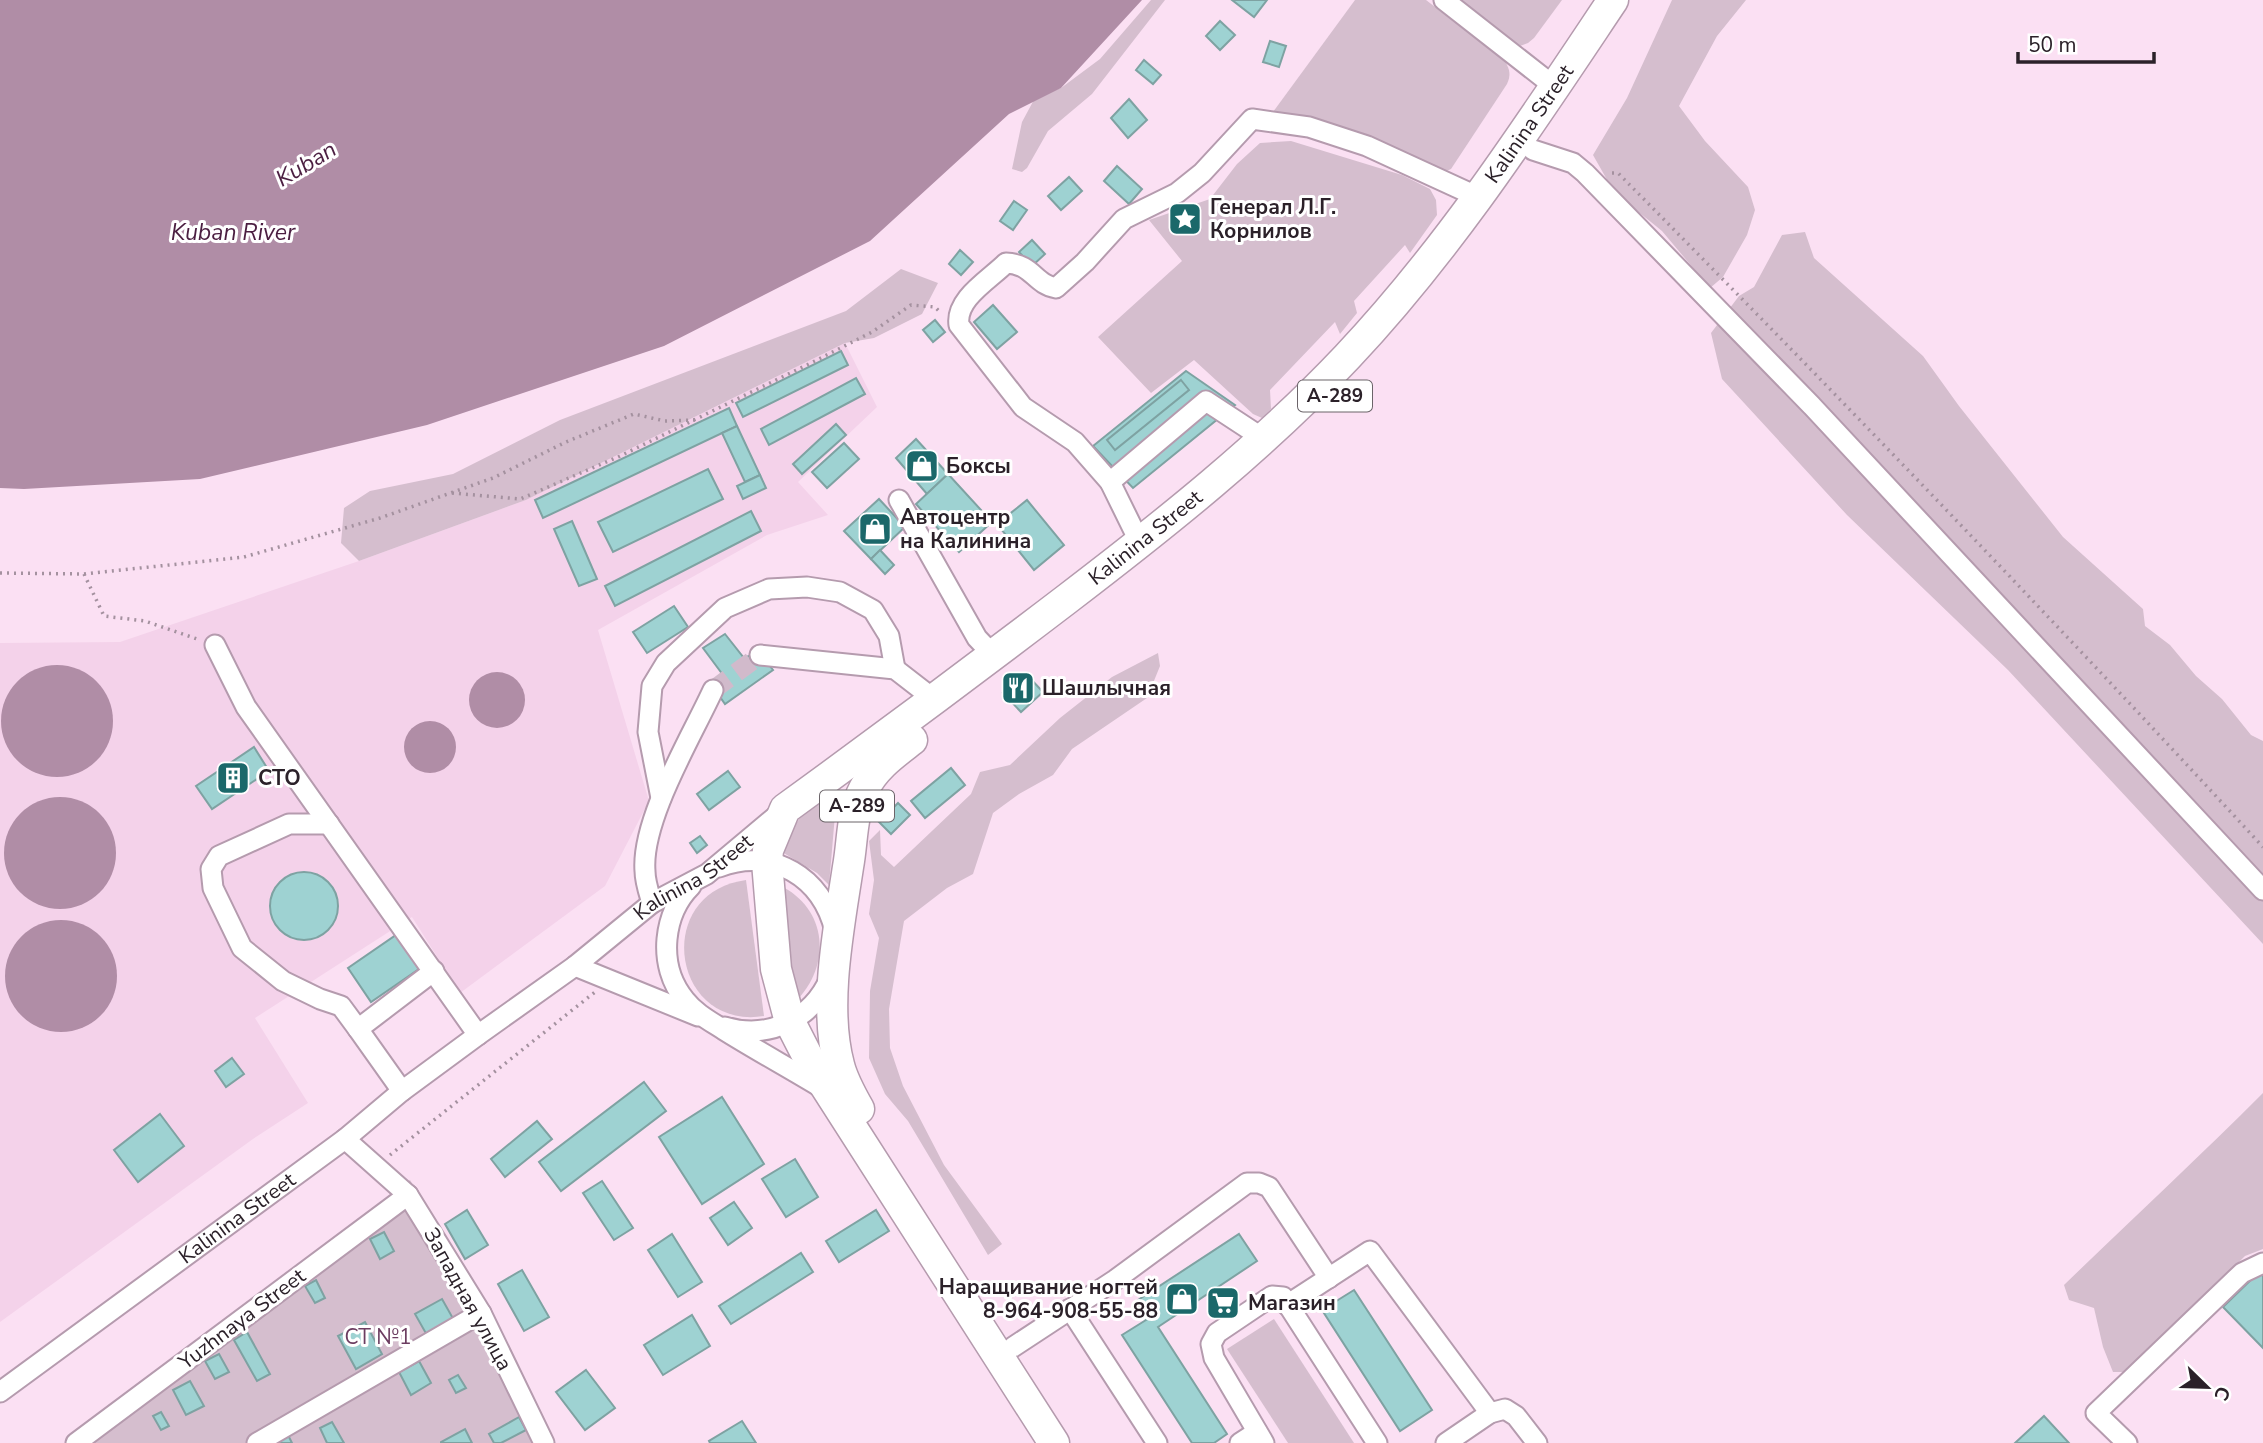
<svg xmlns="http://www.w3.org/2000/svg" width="2263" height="1443" viewBox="0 0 2263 1443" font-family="'Nunito Sans',sans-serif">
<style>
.built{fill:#f4d2ea}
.green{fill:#d5bece}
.water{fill:#b08da6}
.building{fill:#9ed2d2;stroke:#7ea2a2;stroke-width:2}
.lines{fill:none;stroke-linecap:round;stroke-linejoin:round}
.minor-tunnel{stroke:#d1bacb;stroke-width:19;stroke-dasharray:19 10;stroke-linecap:butt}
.minor-casing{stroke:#b59bae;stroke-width:23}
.highway-casing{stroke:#b59bae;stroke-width:33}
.path{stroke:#a4919f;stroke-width:3.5;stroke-dasharray:2 5;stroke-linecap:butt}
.minor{stroke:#fff;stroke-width:19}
.highway{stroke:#fff;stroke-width:30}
.labels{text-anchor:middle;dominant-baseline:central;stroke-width:6;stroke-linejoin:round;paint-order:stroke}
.shield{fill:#fff;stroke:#6b6469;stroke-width:2}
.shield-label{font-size:19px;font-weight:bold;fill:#2b2129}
.street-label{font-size:21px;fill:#2b2129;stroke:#fff}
.poi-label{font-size:21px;font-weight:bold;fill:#2b2129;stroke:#fff;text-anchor:start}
.park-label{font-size:21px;fill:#6c3d61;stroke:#fff}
.water-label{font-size:23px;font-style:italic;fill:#4b1e41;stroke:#fff}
</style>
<rect width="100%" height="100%" fill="#fbe0f3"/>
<path class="built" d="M 845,343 L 877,407 L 798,482 L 828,515 L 767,535 L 598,630 L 649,801 L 605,886 L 460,993 L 412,917 L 255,1018 L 308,1103 L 253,1139 L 0,1322 L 0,643 L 120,642 L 359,561 L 526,500 Z"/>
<g class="green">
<path d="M 1151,0 L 1165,0 L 1092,94 L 1048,131 L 1027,168 L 1022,172 L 1012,169 L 1022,122 L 1036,96 L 1061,88 L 1100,59 Z"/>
<path d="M 1355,0 L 1426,0 L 1505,61 C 1510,70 1511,75 1507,84 L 1451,169 L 1444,172 L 1273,112 Z"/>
<path d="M 1451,0 L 1562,0 L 1534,38 L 1528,43 L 1520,46 L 1507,43 Z"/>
<path d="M 1672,0 L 1746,0 L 1717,36 L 1679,106 L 1705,141 L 1748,187 L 1755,210 L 1747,235 L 1723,277 L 1710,288 L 1662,231 L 1614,192 L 1593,155 L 1627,98 Z"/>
<path d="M 1291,141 L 1402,175 L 1430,189 L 1436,200 L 1437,215 L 1410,253 L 1405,245 L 1354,301 L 1357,313 L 1340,334 L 1335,322 L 1270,390 L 1271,409 L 1262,418 L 1253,414 L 1194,360 L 1151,393 L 1098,337 L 1182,261 L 1149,220 L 1210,199 L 1237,164 L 1260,143 Z"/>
<path d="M 1805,232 L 1814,258 L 1923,356 L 1959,406 L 2063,537 L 2143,609 L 2145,626 L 2170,645 L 2196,676 L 2222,699 L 2251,735 L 2263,741 L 2263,944 L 2008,670 L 1847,515 L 1722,379 L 1711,333 L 1739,296 L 1754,287 L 1782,235 Z"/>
<path d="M 901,269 L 938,283 L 922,314 L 874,338 L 845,343 L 526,500 L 359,561 L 341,543 L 344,508 L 370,491 L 453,474 L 560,420 L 846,311 Z"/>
<path d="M 1158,653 L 1160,666 L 1147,698 L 1072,749 L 1053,775 L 1019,794 L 993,813 L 973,874 L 947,888 L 904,921 L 889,1009 L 890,1048 L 903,1086 L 944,1165 L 1002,1244 L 988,1255 L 908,1121 L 885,1094 L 869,1058 L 870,991 L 879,938 L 869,914 L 874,880 L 869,841 L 880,830 L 881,855 L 894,867 L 971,794 L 980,772 L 1010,765 L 1060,718 L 1112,677 Z"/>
<path d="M 834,791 L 836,803 L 829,885 L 817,873 L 782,852 C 797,819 802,809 834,791 Z"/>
<path d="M 746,880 L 764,1016 C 672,1031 651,893 746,880 Z"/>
<path d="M 779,885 C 828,908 832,966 795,1002 Z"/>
<path d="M 2263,1093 L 2263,1249 L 2245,1256 L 2128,1372 L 2113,1372 L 2103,1347 L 2094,1308 L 2069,1300 L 2064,1285 C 2130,1221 2198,1158 2263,1093 Z"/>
<path d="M 410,1180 L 516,1360 L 552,1443 L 65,1443 Z"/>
<path d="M 1274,1319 L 1354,1443 L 1288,1443 L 1227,1349 Z"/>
</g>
<g class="water">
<path d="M 0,0 L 1142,0 L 1061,88 L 1009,114 L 870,241 L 664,346 L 427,425 L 200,479 L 24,489 L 0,488 Z"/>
<circle cx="57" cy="721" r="56"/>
<circle cx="497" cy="700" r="28"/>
<circle cx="430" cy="747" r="26"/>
<circle cx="60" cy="853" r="56"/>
<circle cx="61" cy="976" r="56"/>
</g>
<g class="building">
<path d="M 1232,0 L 1267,0 L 1254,17 Z"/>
<path d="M 1220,21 L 1235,35 L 1220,50 L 1206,36 Z"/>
<path d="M 1270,41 L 1286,46 L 1279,67 L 1263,62 Z"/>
<path d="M 1144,60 L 1161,75 L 1153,84 L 1136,70 Z"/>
<path d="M 1129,99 L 1147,120 L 1128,138 L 1111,118 Z"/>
<path d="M 1117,166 L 1142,189 L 1129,204 L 1104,181 Z"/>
<path d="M 1069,177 L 1082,191 L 1061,210 L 1048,196 Z"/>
<path d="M 1014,201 L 1027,210 L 1013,230 L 1000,221 Z"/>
<path d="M 1032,240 L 1045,254 L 1032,266 L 1019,252 Z"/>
<path d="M 960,250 L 973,262 L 961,275 L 949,264 Z"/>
<path d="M 993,305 L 1017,332 L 997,349 L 974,322 Z"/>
<path d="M 935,320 L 945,332 L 933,342 L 923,330 Z"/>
<path d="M 841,351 L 848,365 L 743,417 L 736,403 Z"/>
<path d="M 1186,371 L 1235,405 L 1133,488 L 1093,446 Z"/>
<path d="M 856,378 L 865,394 L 769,445 L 761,429 Z"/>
<path d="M 1181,380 L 1189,390 L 1115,450 L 1107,440 Z"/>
<path d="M 729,408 L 737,426 L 543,518 L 535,500 Z"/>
<path d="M 836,424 L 846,435 L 802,474 L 793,464 Z"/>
<path d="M 737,426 L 760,475 L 745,482 L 722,433 Z"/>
<path d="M 916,439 L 948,474 L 927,494 L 896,458 Z"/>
<path d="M 844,443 L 859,459 L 827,488 L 812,472 Z"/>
<path d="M 708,469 L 723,499 L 613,552 L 598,522 Z"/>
<path d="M 948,474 L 992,522 L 959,552 L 916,504 Z"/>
<path d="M 760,475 L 766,488 L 743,499 L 737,486 Z"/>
<path d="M 879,499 L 905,527 L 871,559 L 844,531 Z"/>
<path d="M 1027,500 L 1064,545 L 1034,570 L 997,524 Z"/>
<path d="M 751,511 L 761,531 L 615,606 L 605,586 Z"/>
<path d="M 572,521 L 597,579 L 579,586 L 554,529 Z"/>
<path d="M 880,550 L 894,565 L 885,574 L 871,559 Z"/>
<path d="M 674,606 L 688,627 L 647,653 L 633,632 Z"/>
<path d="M 725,634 L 744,658 L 759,652 L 773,670 L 725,704 L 711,684 L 723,675 L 703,648 Z"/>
<path d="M 1027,675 L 1043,692 L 1021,712 L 1003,693 Z"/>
<path d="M 254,747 L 269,771 L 212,809 L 196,786 Z"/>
<path d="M 951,768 L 965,785 L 925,818 L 911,801 Z"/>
<path d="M 728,771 L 740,787 L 709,810 L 697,794 Z"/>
<path d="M 898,803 L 910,815 L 891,834 L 879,822 Z"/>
<path d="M 700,836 L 707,845 L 697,853 L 690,843 Z"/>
<circle cx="304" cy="906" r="34"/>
<path d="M 396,935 L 419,969 L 371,1002 L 348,968 Z"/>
<path d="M 232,1058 L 244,1074 L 226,1087 L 215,1071 Z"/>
<path d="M 644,1082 L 666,1111 L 561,1191 L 539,1162 Z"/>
<path d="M 722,1097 L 764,1164 L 702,1204 L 659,1137 Z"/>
<path d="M 160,1114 L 184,1146 L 138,1182 L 114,1150 Z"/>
<path d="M 537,1121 L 552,1139 L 505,1177 L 491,1159 Z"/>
<path d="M 795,1159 L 818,1197 L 786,1217 L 762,1179 Z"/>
<path d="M 602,1181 L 633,1228 L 614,1240 L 583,1193 Z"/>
<path d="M 734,1202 L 752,1228 L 728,1245 L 710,1218 Z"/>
<path d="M 467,1210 L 488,1245 L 465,1259 L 445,1224 Z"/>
<path d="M 876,1210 L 889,1231 L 839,1262 L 826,1241 Z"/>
<path d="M 384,1232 L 394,1251 L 380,1259 L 370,1239 Z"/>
<path d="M 672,1234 L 702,1282 L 678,1297 L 648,1250 Z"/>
<path d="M 1239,1234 L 1257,1261 L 1158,1327 L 1227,1434 L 1214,1443 L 1192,1443 L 1122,1335 L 1146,1320 L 1135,1302 Z"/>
<path d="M 801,1253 L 813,1272 L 731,1324 L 719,1306 Z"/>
<path d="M 522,1270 L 549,1317 L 524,1331 L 498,1284 Z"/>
<path d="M 2260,1271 L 2263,1274 L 2263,1348 L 2223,1307 Z"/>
<path d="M 316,1280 L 325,1298 L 315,1303 L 305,1286 Z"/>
<path d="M 1354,1290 L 1432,1410 L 1400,1431 L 1322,1310 Z"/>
<path d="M 442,1299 L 455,1322 L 428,1337 L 415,1314 Z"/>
<path d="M 692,1315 L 710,1346 L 663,1375 L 644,1345 Z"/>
<path d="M 365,1322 L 382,1354 L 356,1369 L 338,1336 Z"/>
<path d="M 247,1332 L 270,1374 L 257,1381 L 234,1340 Z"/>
<path d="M 219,1354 L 229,1372 L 215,1379 L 205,1361 Z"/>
<path d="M 419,1361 L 431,1383 L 411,1395 L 399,1372 Z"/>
<path d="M 586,1370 L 615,1408 L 585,1430 L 556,1392 Z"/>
<path d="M 458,1375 L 466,1388 L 456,1393 L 449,1380 Z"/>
<path d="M 190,1381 L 204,1406 L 186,1415 L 173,1390 Z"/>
<path d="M 161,1412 L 169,1426 L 161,1430 L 153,1416 Z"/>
<path d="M 2044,1416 L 2069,1443 L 2015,1443 Z"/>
<path d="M 519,1417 L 526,1430 L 501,1443 L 494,1443 L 489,1434 Z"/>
<path d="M 742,1421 L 756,1443 L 710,1443 L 709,1441 Z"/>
<path d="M 332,1422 L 344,1443 L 327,1443 L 320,1428 Z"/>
<path d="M 465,1429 L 472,1443 L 441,1443 L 441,1442 Z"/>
<path d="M 287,1433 L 292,1443 L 278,1443 L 276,1439 Z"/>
</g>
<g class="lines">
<path class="minor-tunnel" d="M 713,690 L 760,655"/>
<defs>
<g id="minor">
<path d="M 1444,0 L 1555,87"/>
<path d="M 1533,150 L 1573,163 L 1585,173 L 1812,406 L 2263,890"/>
<path d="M 1110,482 L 1206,401 L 1264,439"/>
<path d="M 899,500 L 977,638 L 993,655"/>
<path d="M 1140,543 L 1110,482 L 1075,442 L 1023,407 L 959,325 C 955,299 989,280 1006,263 C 1033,264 1034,284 1056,288 L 1085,262 L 1124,219 L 1177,193 L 1202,173 L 1252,119 L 1309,127 L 1367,146 L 1478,197"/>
<path d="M 215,645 L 246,707 L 478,1035"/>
<path d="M 760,655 L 895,669 L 935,700"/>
<path d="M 661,798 L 648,732 L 652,686 L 666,663 L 725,608 L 769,589 L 807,587 L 840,592 L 873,610 L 889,636 L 895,669"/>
<path d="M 329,824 L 289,824 L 219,856 L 211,869 L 213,888 L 242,948 L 283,981 L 320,999 L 341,1006 L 358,1029"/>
<path d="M 719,867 C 773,847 822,877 835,931"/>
<path d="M 691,886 C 677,900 669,918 667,939 C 665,961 671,983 685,1000 C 695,1013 710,1021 724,1030 C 756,1050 789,1068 822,1088"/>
<path d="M 652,903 C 649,893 645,882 645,871 C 641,820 691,738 713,690"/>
<path d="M 575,966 L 698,1016"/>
<path d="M 725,1027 C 769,1040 812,1019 830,978"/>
<path d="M 402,1091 L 358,1029 L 434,971"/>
<path d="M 345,1139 L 408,1195 L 481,1313 L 544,1443"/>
<path d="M 1287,1305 L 1370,1251 L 1490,1413"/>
<path d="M 1070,1309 L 1157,1443"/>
<path d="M 1013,1347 L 1115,1280 L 1247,1183 L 1259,1183 L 1269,1187 L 1329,1278"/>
<path id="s1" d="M 0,1392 L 345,1139 L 402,1091 L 478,1035 L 575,966 L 652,903 L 707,874 L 781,812"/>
<path d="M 76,1443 L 408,1195"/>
<path d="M 257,1443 L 481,1313"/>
<path d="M 1240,1443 L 1257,1432"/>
<path d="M 1264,1443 L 1214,1358 L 1211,1344 L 1217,1333 L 1272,1296 L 1283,1297 L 1377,1443"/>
<path d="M 1446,1443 L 1490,1413 L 1505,1409 L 1516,1416 L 1537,1443"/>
<path d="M 2127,1443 L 2096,1413 L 2242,1273 L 2263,1263"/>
</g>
<g id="highway">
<path d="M 859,1109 C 851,1095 843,1081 839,1065 C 823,1006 839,927 848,867 C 853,840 851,814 864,789 C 875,767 894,754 912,740"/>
<path id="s2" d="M 1054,1443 L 813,1067 L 790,1022 L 776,969 L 767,862 L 768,850 L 785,809 C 880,740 974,670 1067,599 C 1165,524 1262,447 1347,357 C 1449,249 1530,124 1613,0"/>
</g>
</defs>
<use href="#minor" class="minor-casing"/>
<use href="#highway" class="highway-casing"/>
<g class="path">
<path d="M 1612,173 L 1618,173 C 1837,394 2052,618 2263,847"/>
<path d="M 452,493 L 520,499 L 618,457 L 813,362 L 872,332 L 911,305 L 935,307 L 941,313"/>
<path d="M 0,573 L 84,574 L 244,557 L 380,518 L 493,478 L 566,442 L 634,414 L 665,421 L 695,420"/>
<path d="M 84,574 L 104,616 L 145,621 L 200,640"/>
<path d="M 390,1155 L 595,992"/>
</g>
<use href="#minor" class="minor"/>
<use href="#highway" class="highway"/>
</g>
<defs>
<symbol id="sight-square" viewBox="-11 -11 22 22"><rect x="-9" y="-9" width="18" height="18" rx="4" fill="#1b686a" stroke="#fff"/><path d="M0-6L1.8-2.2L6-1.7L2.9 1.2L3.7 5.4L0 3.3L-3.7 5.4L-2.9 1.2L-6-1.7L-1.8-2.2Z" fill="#fff"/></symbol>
<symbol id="shop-square" viewBox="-11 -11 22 22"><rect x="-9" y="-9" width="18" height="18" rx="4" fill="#1b686a" stroke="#fff"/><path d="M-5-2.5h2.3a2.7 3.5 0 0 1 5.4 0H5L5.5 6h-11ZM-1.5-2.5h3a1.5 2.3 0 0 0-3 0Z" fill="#fff"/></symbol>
<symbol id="restaurant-square" viewBox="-11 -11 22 22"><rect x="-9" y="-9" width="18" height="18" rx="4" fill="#1b686a" stroke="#fff"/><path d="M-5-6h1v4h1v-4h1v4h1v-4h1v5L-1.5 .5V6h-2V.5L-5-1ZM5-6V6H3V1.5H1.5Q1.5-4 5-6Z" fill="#fff"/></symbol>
<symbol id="building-square" viewBox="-11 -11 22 22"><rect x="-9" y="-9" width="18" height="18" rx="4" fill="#1b686a" stroke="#fff"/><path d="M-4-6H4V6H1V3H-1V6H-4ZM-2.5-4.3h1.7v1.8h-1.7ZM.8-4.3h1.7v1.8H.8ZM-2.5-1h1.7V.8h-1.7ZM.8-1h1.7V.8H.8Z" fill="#fff"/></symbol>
<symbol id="supermarket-square" viewBox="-11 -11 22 22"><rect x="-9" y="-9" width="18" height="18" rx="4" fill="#1b686a" stroke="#fff"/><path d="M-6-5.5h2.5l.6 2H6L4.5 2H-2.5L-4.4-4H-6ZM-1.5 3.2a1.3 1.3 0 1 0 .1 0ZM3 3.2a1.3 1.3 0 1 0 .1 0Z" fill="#fff"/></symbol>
</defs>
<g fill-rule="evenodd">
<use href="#sight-square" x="1166" y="200" width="38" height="38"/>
<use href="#shop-square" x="903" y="447" width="38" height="38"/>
<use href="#shop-square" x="856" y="510" width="38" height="38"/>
<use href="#restaurant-square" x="999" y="669" width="38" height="38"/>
<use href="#building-square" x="214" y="759" width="38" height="38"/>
<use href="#shop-square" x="1163" y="1280" width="38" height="38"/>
<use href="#supermarket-square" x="1204" y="1284" width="38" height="38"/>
</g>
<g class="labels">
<g class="shield">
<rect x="1298" y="380.5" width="74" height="31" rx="5"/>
<rect x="820" y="790.5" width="74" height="31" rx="5"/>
</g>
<g class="shield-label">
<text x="1335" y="396">А-289</text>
<text x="857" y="806">А-289</text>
</g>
<g class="street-label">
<text stroke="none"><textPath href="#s2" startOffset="1734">Kalinina Street</textPath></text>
<text stroke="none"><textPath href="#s2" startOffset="1167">Kalinina Street</textPath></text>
<text stroke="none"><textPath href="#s1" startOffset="864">Kalinina Street</textPath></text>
<text stroke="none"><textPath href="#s1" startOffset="294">Kalinina Street</textPath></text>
<text transform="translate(468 1299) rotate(61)">Западная улица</text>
<text transform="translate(242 1319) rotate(-37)">Yuzhnaya Street</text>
</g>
<g class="poi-label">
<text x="1210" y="207">Генерал Л.Г.<tspan x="1210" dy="24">Корнилов</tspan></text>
<text x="946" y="466">Боксы</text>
<text x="900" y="517">Автоцентр<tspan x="900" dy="24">на Калинина</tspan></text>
<text x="1042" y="688">Шашлычная</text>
<text x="258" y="778">СТО</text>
<text x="1158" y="1287" text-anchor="end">Наращивание ногтей<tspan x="1158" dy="24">8-964-908-55-88</tspan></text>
<text x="1248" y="1303">Магазин</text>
</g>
<g class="park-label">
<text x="378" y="1337">СТ №1</text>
</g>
<g class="water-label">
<text transform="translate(306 164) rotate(-31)">Kuban</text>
<text x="233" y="232">Kuban River</text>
</g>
</g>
<g transform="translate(2207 1387) rotate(113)" stroke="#ffffff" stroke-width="5" paint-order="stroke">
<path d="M0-5L12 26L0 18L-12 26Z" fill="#2b2129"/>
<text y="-10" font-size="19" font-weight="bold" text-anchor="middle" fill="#2b2129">С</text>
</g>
<path d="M2018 52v10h136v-10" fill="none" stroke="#2b2129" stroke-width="3.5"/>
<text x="2028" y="52" font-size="21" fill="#2b2129" stroke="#ffffff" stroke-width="5" paint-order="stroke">50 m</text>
</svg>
